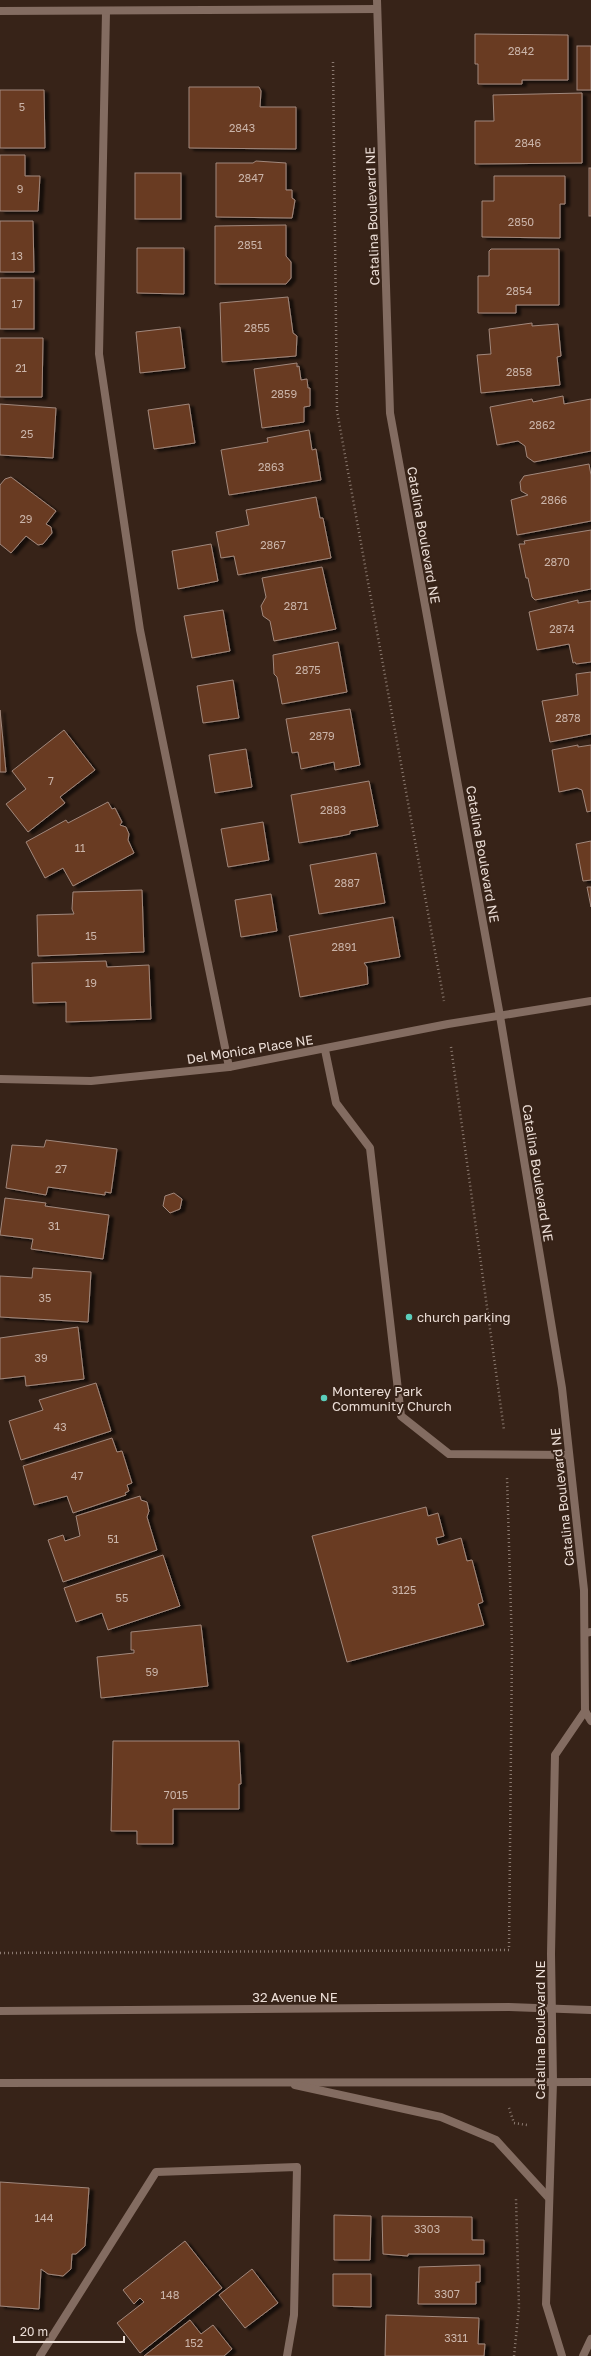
<svg xmlns="http://www.w3.org/2000/svg" width="591" height="2356" viewBox="0 0 591 2356" font-family="'Golos Text',sans-serif">
<style>
.building{fill:#693a22;stroke:#a1887c;filter:url(#shadow)}
.lines{fill:none;stroke-linecap:round;stroke-linejoin:round}
.path{stroke:#8b7a70;stroke-width:2.5;stroke-dasharray:1 3;stroke-linecap:butt}
.service{stroke:#836c61;stroke-width:8}
.minor{stroke:#836c61;stroke-width:8}
.tertiary{stroke:#836c61;stroke-width:8}
.poi-dot{fill:#5bcebb;stroke:#372318;stroke-width:1.5}
.labels{text-anchor:middle;dominant-baseline:central;stroke-width:4;stroke-linejoin:round;paint-order:stroke}
.number-label{font-size:11px;fill:#cbb5aa}
.street-label{font-size:13px;fill:#ecded7;stroke:#372318}
.poi-label{font-size:13px;fill:#ecded7;stroke:#372318;text-anchor:start}
</style>
<defs>
<filter id="shadow"><feDropShadow dx="4.5" dy="2.5" stdDeviation="1" flood-color="#0009"/></filter>
</defs>
<rect width="100%" height="100%" fill="#372318"/>
<g class="building">
<path d="M 475,34 L 568,35 L 568,80 L 522,80 L 522,84 L 478,84 L 478,64 L 475,64 Z"/>
<rect x="577" y="46" width="14" height="44"/>
<path d="M 189,87 L 259,87 L 261,91 L 260,107 L 296,107 L 296,149 L 189,148 Z"/>
<path d="M 0,90 L 44,90 L 45,148 L 0,148 Z"/>
<path d="M 582,93 L 582,163 L 475,164 L 475,121 L 494,121 L 493,95 Z"/>
<path d="M 0,155 L 25,155 L 25,176 L 40,176 L 38,211 L 0,211 Z"/>
<path d="M 256,161 L 286,163 L 286,190 L 292,190 L 292,198 L 295,200 L 292,218 L 216,217 L 216,163 L 253,163 Z"/>
<rect x="589" y="168" width="2" height="48"/>
<rect x="135" y="173" width="46" height="46"/>
<path d="M 494,176 L 565,176 L 565,204 L 560,204 L 560,238 L 482,237 L 482,201 L 494,201 Z"/>
<path d="M 0,221 L 33,221 L 34,272 L 0,272 Z"/>
<path d="M 286,225 L 286,256 L 291,262 L 291,278 L 286,284 L 215,284 L 215,226 Z"/>
<path d="M 137,248 L 184,248 L 184,294 L 137,293 Z"/>
<path d="M 491,249 L 559,249 L 559,305 L 516,305 L 516,313 L 478,313 L 478,276 L 489,276 L 489,251 Z"/>
<rect x="0" y="278" width="34" height="51"/>
<path d="M 288,297 L 293,333 L 297,336 L 296,356 L 222,362 L 220,303 Z"/>
<path d="M 532,323 L 532,326 L 558,324 L 561,356 L 557,357 L 560,385 L 481,393 L 477,355 L 491,354 L 489,329 Z"/>
<path d="M 180,327 L 185,368 L 140,373 L 136,332 Z"/>
<path d="M 0,338 L 43,338 L 42,397 L 0,397 Z"/>
<path d="M 297,363 L 297,367 L 299,366 L 301,380 L 307,379 L 308,388 L 310,388 L 310,406 L 304,407 L 304,422 L 262,428 L 254,369 Z"/>
<path d="M 563,396 L 564,404 L 591,399 L 591,451 L 534,462 L 527,457 L 525,446 L 518,441 L 497,445 L 490,407 L 532,399 L 533,402 Z"/>
<path d="M 0,404 L 56,408 L 53,458 L 0,455 Z"/>
<path d="M 189,404 L 195,443 L 154,449 L 148,410 Z"/>
<path d="M 309,430 L 312,450 L 316,449 L 321,480 L 229,495 L 221,450 L 268,442 L 267,438 Z"/>
<path d="M 589,464 L 591,475 L 591,521 L 517,535 L 511,500 L 528,495 L 521,491 L 520,482 L 524,476 Z"/>
<path d="M 11,477 L 56,511 L 46,524 L 51,527 L 52,533 L 43,544 L 38,545 L 26,536 L 11,553 L 0,544 L 0,485 L 5,479 Z"/>
<path d="M 316,497 L 320,518 L 323,518 L 331,558 L 238,575 L 234,556 L 221,558 L 216,532 L 249,525 L 246,510 Z"/>
<path d="M 591,530 L 591,589 L 535,600 L 532,597 L 528,578 L 526,578 L 519,544 L 525,544 L 524,541 Z"/>
<path d="M 211,544 L 218,581 L 178,589 L 172,551 Z"/>
<path d="M 322,567 L 336,629 L 274,641 L 270,621 L 263,616 L 261,606 L 266,597 L 262,578 Z"/>
<path d="M 578,600 L 578,603 L 591,601 L 591,662 L 576,664 L 575,662 L 573,663 L 569,644 L 537,650 L 529,612 Z"/>
<path d="M 223,610 L 230,651 L 192,658 L 184,616 Z"/>
<path d="M 338,642 L 347,692 L 282,704 L 277,677 L 274,674 L 273,655 Z"/>
<path d="M 591,672 L 591,734 L 550,742 L 542,701 L 578,695 L 576,674 Z"/>
<path d="M 233,680 L 239,718 L 203,723 L 197,686 Z"/>
<path d="M 350,709 L 360,765 L 335,770 L 334,762 L 301,769 L 298,752 L 292,753 L 286,719 Z"/>
<path d="M 0,710 L 6,772 L 0,772 Z"/>
<path d="M 64,730 L 95,770 L 60,797 L 65,803 L 28,832 L 6,804 L 26,789 L 12,771 Z"/>
<path d="M 578,745 L 578,747 L 591,745 L 591,811 L 587,812 L 582,790 L 577,788 L 559,792 L 552,750 Z"/>
<path d="M 246,749 L 252,787 L 215,793 L 209,755 Z"/>
<path d="M 369,781 L 378,826 L 350,831 L 350,834 L 341,836 L 299,843 L 291,795 Z"/>
<path d="M 108,802 L 112,809 L 115,808 L 122,822 L 120,825 L 126,827 L 129,834 L 128,840 L 134,853 L 73,886 L 63,868 L 45,878 L 26,842 L 66,820 L 68,823 Z"/>
<path d="M 263,822 L 269,860 L 228,867 L 221,829 Z"/>
<path d="M 591,841 L 591,880 L 583,881 L 576,844 Z"/>
<path d="M 376,853 L 385,903 L 319,914 L 310,865 Z"/>
<path d="M 587,887 L 591,887 L 591,907 Z"/>
<path d="M 142,890 L 144,952 L 38,956 L 37,915 L 74,914 L 72,909 L 73,892 Z"/>
<path d="M 271,894 L 277,931 L 241,937 L 235,900 Z"/>
<path d="M 393,917 L 400,957 L 364,963 L 367,967 L 368,984 L 300,997 L 289,936 Z"/>
<path d="M 106,961 L 107,967 L 149,965 L 151,1019 L 66,1022 L 66,1002 L 33,1003 L 32,963 Z"/>
<path d="M 46,1140 L 117,1149 L 111,1193 L 105,1192 L 105,1195 L 48,1187 L 46,1195 L 6,1188 L 12,1145 L 44,1147 Z"/>
<path d="M 174,1193 L 182,1199 L 180,1209 L 170,1213 L 163,1206 L 165,1196 Z"/>
<path d="M 5,1198 L 46,1203 L 45,1206 L 109,1215 L 103,1259 L 31,1249 L 33,1239 L 0,1235 Z"/>
<path d="M 33,1268 L 91,1272 L 88,1322 L 0,1317 L 0,1276 L 32,1278 Z"/>
<path d="M 78,1327 L 84,1379 L 26,1386 L 25,1376 L 0,1379 L 0,1338 Z"/>
<path d="M 96,1383 L 111,1431 L 21,1460 L 9,1421 L 43,1410 L 39,1400 Z"/>
<path d="M 112,1438 L 117,1452 L 122,1451 L 132,1483 L 127,1485 L 129,1491 L 125,1493 L 126,1495 L 73,1513 L 67,1496 L 34,1505 L 23,1466 Z"/>
<path d="M 140,1496 L 141,1500 L 147,1502 L 149,1511 L 147,1517 L 157,1550 L 63,1582 L 48,1540 L 63,1535 L 65,1541 L 80,1536 L 76,1516 Z"/>
<path d="M 426,1507 L 428,1516 L 438,1513 L 444,1536 L 436,1538 L 438,1545 L 461,1538 L 467,1561 L 472,1560 L 483,1602 L 478,1604 L 484,1625 L 347,1662 L 312,1536 Z"/>
<path d="M 163,1555 L 180,1606 L 108,1630 L 102,1613 L 76,1622 L 64,1588 Z"/>
<path d="M 201,1625 L 208,1686 L 101,1698 L 97,1657 L 134,1653 L 134,1650 L 131,1650 L 131,1632 Z"/>
<path d="M 113,1741 L 239,1741 L 241,1784 L 239,1784 L 239,1809 L 173,1809 L 173,1844 L 137,1844 L 137,1831 L 111,1831 Z"/>
<path d="M 0,2182 L 89,2188 L 85,2246 L 76,2254 L 72,2254 L 71,2269 L 63,2276 L 48,2274 L 41,2269 L 39,2309 L 0,2306 Z"/>
<path d="M 334,2215 L 371,2216 L 370,2260 L 334,2260 Z"/>
<path d="M 382,2216 L 472,2217 L 472,2240 L 484,2240 L 484,2254 L 408,2254 L 408,2256 L 383,2254 Z"/>
<path d="M 185,2241 L 222,2288 L 140,2353 L 117,2323 L 144,2302 L 140,2298 L 134,2304 L 123,2290 Z"/>
<path d="M 480,2265 L 480,2282 L 476,2282 L 476,2304 L 418,2304 L 419,2267 Z"/>
<path d="M 252,2269 L 278,2303 L 245,2328 L 219,2295 Z"/>
<path d="M 333,2274 L 371,2274 L 371,2307 L 333,2306 Z"/>
<path d="M 386,2315 L 479,2318 L 478,2344 L 485,2344 L 484,2356 L 385,2356 Z"/>
<path d="M 190,2320 L 201,2334 L 213,2325 L 232,2349 L 224,2356 L 144,2356 Z"/>
</g>
<g class="lines">
<g class="path">
<path d="M 333,62 L 337,411 L 444,1001"/>
<path d="M 451,1047 L 504,1430"/>
<path d="M 0,1953 L 509,1950 L 512,1647 L 507,1477"/>
<path d="M 509,2108 L 514,2123"/>
<path d="M 514,2123 L 527,2125"/>
<path d="M 514,2356 L 519,2307 L 516,2199"/>
</g>
<g class="service">
<path d="M 106,12 L 99,354 L 140,630 L 229,1067"/>
<path d="M 325,1050 L 336,1103 L 370,1148 L 401,1416 L 449,1454 L 569,1455"/>
<path d="M 40,2356 L 156,2172 L 297,2167 L 294,2315 L 287,2356"/>
</g>
<g class="minor">
<path d="M 0,1079 L 91,1081 L 229,1067 L 448,1024 L 591,1001"/>
<path d="M 585,1633 L 591,1632"/>
</g>
<g class="tertiary">
<path d="M 377,0 L 390,413 L 500,1016 L 562,1388 L 584,1590 L 585,1711 L 591,1721"/>
<path d="M 0,11 L 377,9"/>
<path d="M 0,2011 L 509,2007 L 591,2010"/>
<path d="M 0,2083 L 591,2082"/>
<path d="M 295,2085 L 441,2117 L 496,2140 L 548,2197"/>
<path d="M 562,2356 L 546,2304 L 553,2082 L 551,1954 L 555,1755 L 585,1711"/>
<path d="M 583,2356 L 591,2339"/>
</g>
</g>
<g class="poi-dot">
<circle cx="409" cy="1317" r="4"/>
<circle cx="324" cy="1398" r="4"/>
</g>
<g class="labels">
<g class="number-label">
<text x="521" y="50">2842</text>
<text x="22" y="106">5</text>
<text x="242" y="127">2843</text>
<text x="528" y="142">2846</text>
<text x="251" y="177">2847</text>
<text x="20" y="188">9</text>
<text x="521" y="221">2850</text>
<text x="250" y="244">2851</text>
<text x="17" y="255">13</text>
<text x="519" y="290">2854</text>
<text x="17" y="303">17</text>
<text x="257" y="327">2855</text>
<text x="21" y="367">21</text>
<text x="519" y="371">2858</text>
<text x="284" y="393">2859</text>
<text x="542" y="424">2862</text>
<text x="27" y="433">25</text>
<text x="271" y="466">2863</text>
<text x="554" y="499">2866</text>
<text x="26" y="518">29</text>
<text x="273" y="544">2867</text>
<text x="557" y="561">2870</text>
<text x="296" y="605">2871</text>
<text x="562" y="628">2874</text>
<text x="308" y="669">2875</text>
<text x="568" y="717">2878</text>
<text x="322" y="735">2879</text>
<text x="51" y="780">7</text>
<text x="333" y="809">2883</text>
<text x="80" y="847">11</text>
<text x="347" y="882">2887</text>
<text x="91" y="935">15</text>
<text x="344" y="946">2891</text>
<text x="91" y="982">19</text>
<text x="61" y="1168">27</text>
<text x="54" y="1225">31</text>
<text x="45" y="1297">35</text>
<text x="41" y="1357">39</text>
<text x="60" y="1426">43</text>
<text x="77" y="1475">47</text>
<text x="113" y="1538">51</text>
<text x="404" y="1589">3125</text>
<text x="122" y="1597">55</text>
<text x="152" y="1671">59</text>
<text x="176" y="1794">7015</text>
<text x="44" y="2217">144</text>
<text x="427" y="2228">3303</text>
<text x="447" y="2293">3307</text>
<text x="170" y="2294">148</text>
<text x="456" y="2337">3311</text>
<text x="194" y="2342">152</text>
</g>
<g class="street-label">
<text transform="translate(372 216) rotate(-92)">Catalina Boulevard NE</text>
<text transform="translate(424 535) rotate(80)">Catalina Boulevard NE</text>
<text transform="translate(483 854) rotate(80)">Catalina Boulevard NE</text>
<text transform="translate(250 1049) rotate(-9)">Del Monica Place NE</text>
<text transform="translate(538 1173) rotate(81)">Catalina Boulevard NE</text>
<text transform="translate(562 1497) rotate(-96)">Catalina Boulevard NE</text>
<text x="295" y="1997">32 Avenue NE</text>
<text transform="translate(540 2030) rotate(-90)">Catalina Boulevard NE</text>
</g>
<g class="poi-label">
<text x="417" y="1317">church parking</text>
<text x="332" y="1391">Monterey Park<tspan x="332" dy="15">Community Church</tspan></text>
</g>
</g>
<path d="M14 2336v6h110v-6" fill="none" stroke="#ecded7" stroke-width="2"/>
<text x="20" y="2336" font-size="12" fill="#ecded7" stroke="#372318" stroke-width="3" paint-order="stroke">20 m</text>
</svg>
